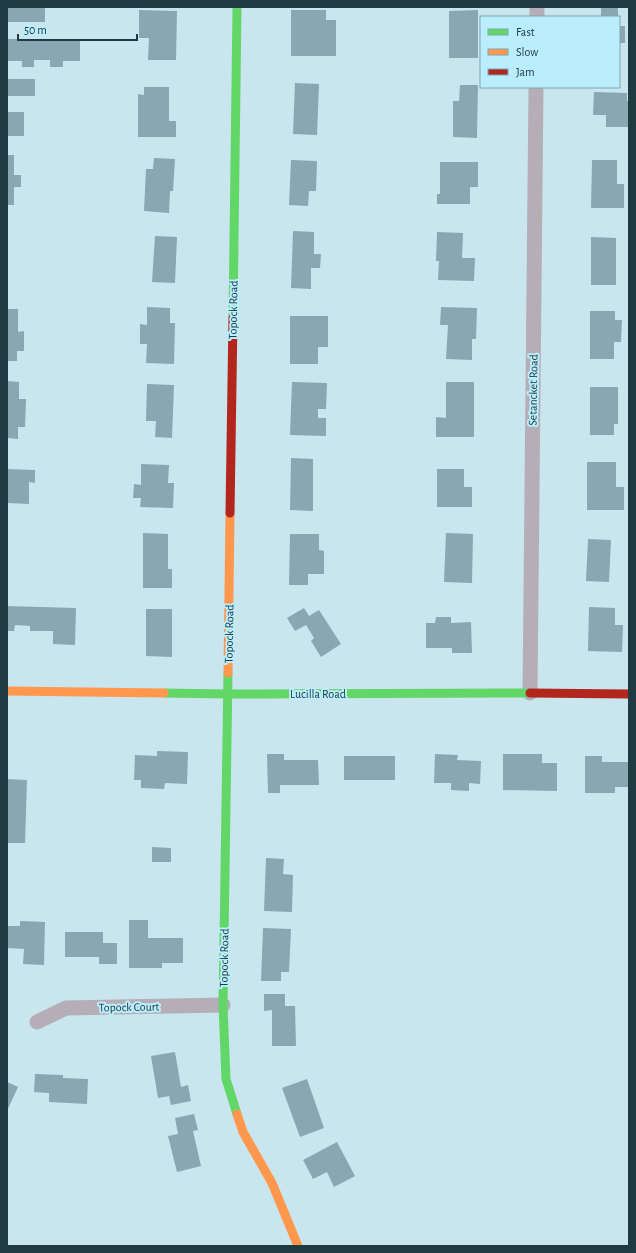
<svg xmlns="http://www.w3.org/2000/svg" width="636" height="1253" viewBox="0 0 636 1253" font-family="'Alegreya Sans',sans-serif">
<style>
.building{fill:#89a6b3}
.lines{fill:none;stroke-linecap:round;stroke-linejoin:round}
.street{stroke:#b5aeb7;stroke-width:15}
.fast{stroke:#63d668;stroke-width:9}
.slow{stroke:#ff974d;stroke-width:9}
.jam{stroke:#b3261e;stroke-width:9}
.labels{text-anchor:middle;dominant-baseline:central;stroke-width:4;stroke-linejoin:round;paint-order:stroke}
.street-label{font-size:12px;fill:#203a42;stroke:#baeefd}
</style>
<rect width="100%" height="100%" fill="#c9e6ee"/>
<g class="building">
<rect x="7" y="7" width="38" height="15"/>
<rect x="601" y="7" width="17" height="10"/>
<path d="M 139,10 L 177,11 L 176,60 L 148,60 L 149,38 L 139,38 Z"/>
<path d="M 291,10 L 326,10 L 326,20 L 336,20 L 336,56 L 291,56 Z"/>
<path d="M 478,10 L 478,58 L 449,58 L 449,11 Z"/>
<rect x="619" y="26" width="6" height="17"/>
<path d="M 7,39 L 80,39 L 80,61 L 63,61 L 63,67 L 50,67 L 50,60 L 34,60 L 34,67 L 22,67 L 22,61 L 7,61 Z"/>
<rect x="7" y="79" width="28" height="17"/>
<path d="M 295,83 L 319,84 L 317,135 L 293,134 Z"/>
<path d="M 460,85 L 478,85 L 477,138 L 453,137 L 453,101 L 459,101 Z"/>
<path d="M 144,87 L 169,87 L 169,121 L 176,121 L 176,137 L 138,137 L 138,94 L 144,95 Z"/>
<path d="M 594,92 L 627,93 L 627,101 L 629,101 L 629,127 L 606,127 L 606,115 L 593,115 Z"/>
<rect x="7" y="112" width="17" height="24"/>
<path d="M 7,155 L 14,155 L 14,175 L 21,175 L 21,187 L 14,187 L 14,205 L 7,205 Z"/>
<path d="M 154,158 L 175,159 L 173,191 L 170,191 L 169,213 L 144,211 L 146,169 L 153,169 Z"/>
<path d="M 291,160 L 317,161 L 316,191 L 309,191 L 308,206 L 289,205 Z"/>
<path d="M 592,160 L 617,160 L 617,184 L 624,184 L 624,208 L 591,208 Z"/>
<path d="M 440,162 L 478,162 L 478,187 L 470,187 L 470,204 L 437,204 L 437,194 L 440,194 Z"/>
<path d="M 293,231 L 314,232 L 314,254 L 321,254 L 320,268 L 311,268 L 311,289 L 291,288 Z"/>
<path d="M 437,232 L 463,233 L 462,258 L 475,258 L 474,281 L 438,280 L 439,261 L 436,261 Z"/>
<path d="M 155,236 L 177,237 L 175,283 L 152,282 Z"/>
<path d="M 591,237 L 616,238 L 616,285 L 591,285 Z"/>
<path d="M 147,307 L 170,308 L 170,323 L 175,323 L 174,364 L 146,363 L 147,344 L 140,344 L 140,324 L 147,325 Z"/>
<path d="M 441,307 L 477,308 L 476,339 L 472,339 L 472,360 L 446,359 L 448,325 L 440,325 Z"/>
<path d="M 7,309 L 18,309 L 18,332 L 24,331 L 24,351 L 17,351 L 17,361 L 7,361 Z"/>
<path d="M 590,311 L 615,311 L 615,320 L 622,320 L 621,342 L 614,342 L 614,359 L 590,359 Z"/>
<path d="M 290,316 L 328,316 L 328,347 L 318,347 L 318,364 L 290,364 Z"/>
<path d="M 7,381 L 19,382 L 19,399 L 26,399 L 25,427 L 18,427 L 18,439 L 7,438 Z"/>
<path d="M 292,382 L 327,383 L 326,409 L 318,409 L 318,418 L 326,418 L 326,436 L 290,435 Z"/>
<path d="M 446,382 L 474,382 L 474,437 L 436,437 L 436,417 L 446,418 Z"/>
<path d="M 147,384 L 174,385 L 172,438 L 155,437 L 156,421 L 146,421 Z"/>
<path d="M 590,387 L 618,387 L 618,424 L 614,424 L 614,435 L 590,435 Z"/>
<path d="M 291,458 L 313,459 L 313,511 L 290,510 Z"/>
<path d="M 587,462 L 616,462 L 616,487 L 624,487 L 624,510 L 587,510 Z"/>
<path d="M 141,464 L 169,465 L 168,483 L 174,483 L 173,508 L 140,507 L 141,498 L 133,498 L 134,484 L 141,485 Z"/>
<path d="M 7,469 L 35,470 L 35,483 L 29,482 L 29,504 L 7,503 Z"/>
<path d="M 437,469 L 464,469 L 464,487 L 472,487 L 472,507 L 437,507 Z"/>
<path d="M 143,533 L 168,534 L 168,569 L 172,569 L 172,588 L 143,588 Z"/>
<path d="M 446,533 L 473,534 L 472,583 L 444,582 Z"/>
<path d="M 290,534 L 319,534 L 319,550 L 324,551 L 324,574 L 308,574 L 308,585 L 289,585 Z"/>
<path d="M 588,539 L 611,540 L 609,582 L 586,581 Z"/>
<path d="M 7,606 L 76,608 L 75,645 L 53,644 L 53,631 L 30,631 L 30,626 L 15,625 L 14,631 L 7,631 Z"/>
<path d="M 589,607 L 615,608 L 615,625 L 623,625 L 622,652 L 588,651 Z"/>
<path d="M 304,608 L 309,616 L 319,610 L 341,644 L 321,657 L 311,641 L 314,638 L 306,625 L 295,631 L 287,618 Z"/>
<path d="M 146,609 L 172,609 L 172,657 L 146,656 Z"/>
<path d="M 436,617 L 451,617 L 451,623 L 471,622 L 472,653 L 452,653 L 452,648 L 426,648 L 426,623 L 435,623 Z"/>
<path d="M 157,751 L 188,752 L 187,784 L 165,783 L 164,789 L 141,788 L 141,780 L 134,780 L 135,755 L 157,756 Z"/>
<path d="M 267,754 L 284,754 L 284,760 L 318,760 L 319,785 L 280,785 L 280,793 L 268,793 Z"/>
<path d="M 435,754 L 458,755 L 457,760 L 481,761 L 480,784 L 469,783 L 469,791 L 451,790 L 451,783 L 434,783 Z"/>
<path d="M 503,754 L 542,754 L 542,763 L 557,763 L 557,791 L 503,790 Z"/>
<rect x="344" y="756" width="51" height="24"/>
<path d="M 585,756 L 602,756 L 602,762 L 629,762 L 629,787 L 615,787 L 615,793 L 585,793 Z"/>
<path d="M 7,779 L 27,780 L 25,843 L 7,843 Z"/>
<path d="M 152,847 L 171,848 L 171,862 L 152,862 Z"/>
<path d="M 266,858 L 284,859 L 283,874 L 293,875 L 292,912 L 264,911 Z"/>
<path d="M 129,920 L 148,920 L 148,938 L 183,938 L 183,963 L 162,963 L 162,968 L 129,968 Z"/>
<path d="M 20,921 L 45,922 L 44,965 L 23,964 L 24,949 L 7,948 L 7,926 L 20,926 Z"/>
<path d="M 263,928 L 291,929 L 289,972 L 281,972 L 281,981 L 261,981 Z"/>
<path d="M 65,932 L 103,932 L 103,943 L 117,943 L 117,964 L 99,964 L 99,957 L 65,957 Z"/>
<path d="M 264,994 L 285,994 L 285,1006 L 295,1006 L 296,1046 L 272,1046 L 272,1010 L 264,1011 Z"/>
<path d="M 175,1052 L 181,1087 L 188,1085 L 191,1101 L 171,1105 L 169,1096 L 158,1098 L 151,1056 Z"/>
<path d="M 35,1074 L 63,1075 L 63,1078 L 88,1079 L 87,1104 L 49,1102 L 49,1093 L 34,1092 Z"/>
<path d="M 307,1079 L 324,1128 L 300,1137 L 282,1088 Z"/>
<path d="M 7,1082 L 18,1087 L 7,1111 Z"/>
<path d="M 194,1114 L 198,1130 L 193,1131 L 201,1166 L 177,1172 L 168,1136 L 178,1134 L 175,1118 Z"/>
<path d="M 337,1142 L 355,1176 L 334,1187 L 327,1172 L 313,1179 L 303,1160 Z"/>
</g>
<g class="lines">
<g class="street">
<path d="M 537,17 L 537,7"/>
<path d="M 530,693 L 536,87"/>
<path d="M 37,1022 L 66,1008 L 223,1005"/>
</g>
<g class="fast">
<path d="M 233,318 L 237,7"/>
<path d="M 228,673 L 223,1005 L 226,1079 L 237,1114"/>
<path d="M 164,693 L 228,694 L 530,693"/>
</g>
<g class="slow">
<path d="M 228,673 L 230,513"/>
<path d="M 7,691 L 164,693"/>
<path d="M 237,1114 L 243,1132 L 272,1183 L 298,1246"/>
</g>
<g class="jam">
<path d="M 230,513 L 233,318"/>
<path d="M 530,693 L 629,694"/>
</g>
</g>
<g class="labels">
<g class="street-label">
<text transform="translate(233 310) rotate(-89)">Topock Road</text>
<text transform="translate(533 390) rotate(-89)">Setancket Road</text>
<text transform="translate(229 634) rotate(-89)">Topock Road</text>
<text x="318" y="694">Lucilla Road</text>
<text transform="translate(224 958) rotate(-89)">Topock Road</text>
<text transform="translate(129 1007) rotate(-1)">Topock Court</text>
</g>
</g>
<rect width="636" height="1253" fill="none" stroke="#203a42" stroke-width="16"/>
<rect x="480" y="16" width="140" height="72" fill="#baeefd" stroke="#7ca6b2"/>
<rect x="488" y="29" width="20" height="6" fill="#63d668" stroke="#7ca6b2"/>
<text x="516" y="36" font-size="12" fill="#203a42">Fast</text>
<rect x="488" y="49" width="20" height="6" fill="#ff974d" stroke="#7ca6b2"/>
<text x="516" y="56" font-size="12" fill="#203a42">Slow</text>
<rect x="488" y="69" width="20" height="6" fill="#b3261e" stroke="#7ca6b2"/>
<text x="516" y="76" font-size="12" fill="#203a42">Jam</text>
<path d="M18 34v6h119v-6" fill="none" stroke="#203a42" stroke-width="2"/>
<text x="24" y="34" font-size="12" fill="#203a42" stroke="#baeefd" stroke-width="3" paint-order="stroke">50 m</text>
</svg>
